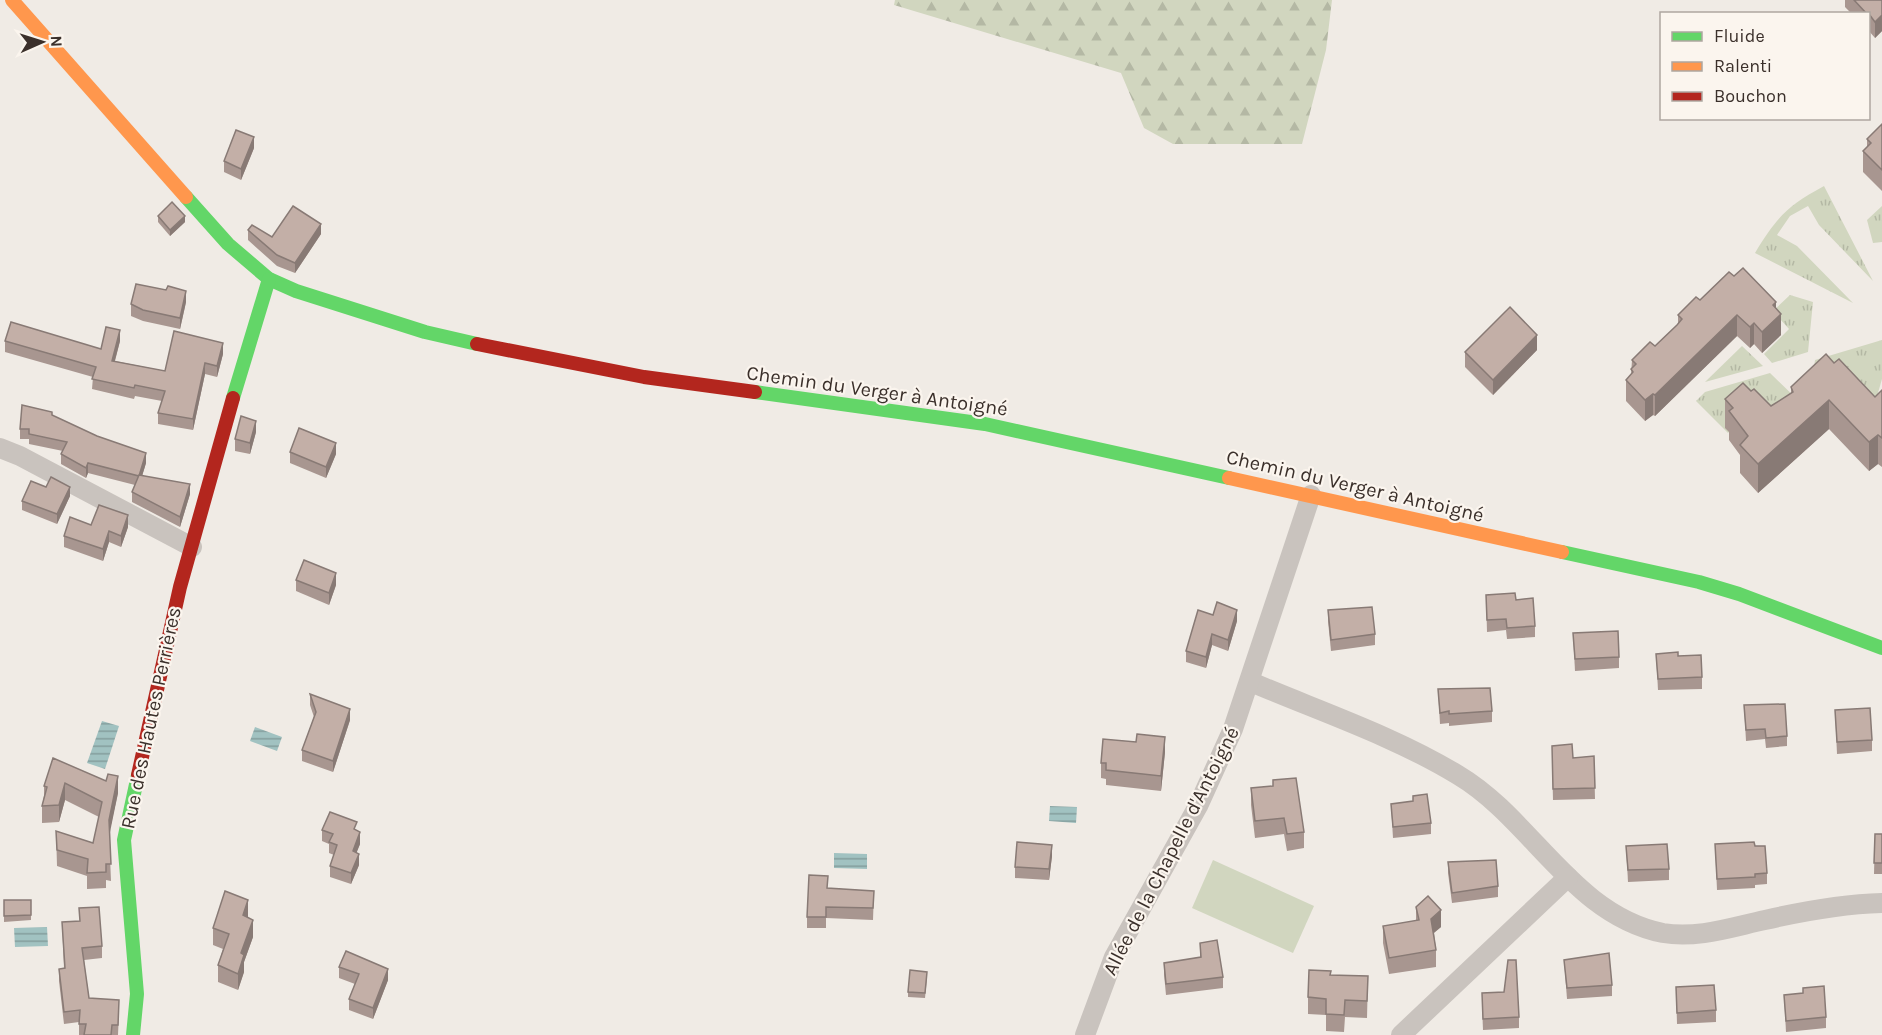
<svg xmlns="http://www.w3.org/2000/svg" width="1882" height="1035" viewBox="0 0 1882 1035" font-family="Karla,sans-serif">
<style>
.grass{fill:url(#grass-tufts)}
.forest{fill:url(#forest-firs)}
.pitch{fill:#d1d6bf}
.water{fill:url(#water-rules)}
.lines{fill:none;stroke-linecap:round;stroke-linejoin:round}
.street{stroke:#c9c3be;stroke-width:20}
.fast{stroke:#63d668;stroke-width:14}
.slow{stroke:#ff974d;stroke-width:14}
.jam{stroke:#b3261e;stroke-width:14}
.wall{fill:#a89690}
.shaded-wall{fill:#887a75}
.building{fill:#c3afa7;stroke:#887a75;stroke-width:1.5}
.labels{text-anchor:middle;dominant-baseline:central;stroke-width:4.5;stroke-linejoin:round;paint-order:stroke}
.street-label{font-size:20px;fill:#3b302b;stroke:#fbf5ee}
</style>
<defs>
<pattern id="grass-tufts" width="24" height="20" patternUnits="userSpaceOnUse" patternTransform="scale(1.5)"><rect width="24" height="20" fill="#d1d6bf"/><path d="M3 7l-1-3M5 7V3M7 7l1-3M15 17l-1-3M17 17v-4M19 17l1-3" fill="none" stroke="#b4b8a4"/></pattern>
<pattern id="forest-firs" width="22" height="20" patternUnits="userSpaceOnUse" patternTransform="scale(1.5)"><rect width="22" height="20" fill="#d1d6bf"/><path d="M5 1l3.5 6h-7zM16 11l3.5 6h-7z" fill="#b4b8a4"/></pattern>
<pattern id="water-rules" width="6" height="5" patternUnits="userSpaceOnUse" patternTransform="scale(1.5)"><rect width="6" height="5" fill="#a1c2c1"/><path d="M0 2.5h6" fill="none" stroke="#849e9d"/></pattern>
</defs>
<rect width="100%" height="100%" fill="#f0ebe5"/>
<g class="grass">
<path d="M 1824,186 L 1873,281 L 1819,225 L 1808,206 L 1790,216 L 1777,235 L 1797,246 L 1853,303 L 1755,253 C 1777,217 1787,206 1824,186 Z"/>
<path d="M 1882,206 L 1882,242 L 1873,243 L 1867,220 Z"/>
<path d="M 1790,295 L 1813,302 L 1808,352 L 1772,363 L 1764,354 L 1789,329 L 1773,311 Z"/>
<path d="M 1882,340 L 1882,379 L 1871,417 L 1810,392 L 1815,360 Z"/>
<path d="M 1742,346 L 1763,366 L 1705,382 Z"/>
<path d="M 1770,373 L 1800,402 L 1772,428 L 1751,409 L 1728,433 L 1696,401 L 1705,392 Z"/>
</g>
<path class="forest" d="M 895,0 L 1332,0 L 1326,50 L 1302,144 L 1173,144 L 1144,128 L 1121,73 L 894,5 Z"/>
<path class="pitch" d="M 1213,860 L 1314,906 L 1293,953 L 1192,908 Z"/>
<g class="water">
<path d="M 102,721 L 119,726 L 105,769 L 87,763 Z"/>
<path d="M 255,727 L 282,737 L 277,751 L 250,741 Z"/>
<path d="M 1050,806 L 1077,807 L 1076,823 L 1049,821 Z"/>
<path d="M 834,853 L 867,854 L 867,869 L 834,868 Z"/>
<path d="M 47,927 L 48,946 L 15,947 L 14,928 Z"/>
</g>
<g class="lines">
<g class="street">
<path d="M 0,448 L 20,456 L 192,547"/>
<path d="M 1251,682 C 1319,711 1394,736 1458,775 C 1532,819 1573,915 1663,933 C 1697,939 1732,927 1765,920 C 1804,911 1843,904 1882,903"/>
<path d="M 1085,1035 L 1114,957 L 1198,806 L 1233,729 L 1311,495"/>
<path d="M 1401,1035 L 1568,877"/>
</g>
<g class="fast">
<path d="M 186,197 L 228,244 L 269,279 L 296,291 L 425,332 L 477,344"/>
<path d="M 755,392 L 985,424 L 1229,478"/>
<path d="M 233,398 L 269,279"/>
<path d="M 1562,552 L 1699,582 L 1739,594 L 1882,648"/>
<path d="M 133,1035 L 137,994 L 124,840 L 138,775"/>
</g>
<g class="slow">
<path d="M 12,0 L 186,197"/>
<path d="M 1229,478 L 1562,552"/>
</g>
<g class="jam">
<path d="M 477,344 L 644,377 L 755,392"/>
<path d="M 138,775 L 180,587 L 233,398"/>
</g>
</g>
<g class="wall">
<path d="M 1845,0 L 1882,0 L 1882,31 L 1875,38 L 1869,31 L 1869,14 L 1852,14 L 1845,7 Z"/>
<path d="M 1882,124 L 1882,191 L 1863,172 L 1863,151 L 1867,147 L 1867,139 Z"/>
<path d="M 254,148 L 241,180 L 224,172 L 224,161 Z"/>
<path d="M 158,216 L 185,222 L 170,236 L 158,222 Z"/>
<path d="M 248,230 L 272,237 L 321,234 L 295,273 L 277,266 L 248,240 Z"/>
<path d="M 1700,300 L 1776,309 L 1781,335 L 1762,353 L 1754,344 L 1750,348 L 1737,336 L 1655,416 L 1653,415 L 1645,421 L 1626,401 L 1626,380 L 1631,375 L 1632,360 L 1655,346 L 1678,324 L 1678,315 Z"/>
<path d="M 186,302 L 180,329 L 143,321 L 131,316 L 131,304 Z"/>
<path d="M 5,341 L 101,349 L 120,341 L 115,361 L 165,371 L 223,354 L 217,377 L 205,374 L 193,430 L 158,424 L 158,413 L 162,401 L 135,396 L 134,399 L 92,389 L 93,377 L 5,352 Z"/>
<path d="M 1537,350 L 1493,395 L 1465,367 L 1465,352 Z"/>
<path d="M 1834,363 L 1875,397 L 1882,390 L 1882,467 L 1878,464 L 1869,471 L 1829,429 L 1758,493 L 1740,473 L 1740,455 L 1729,440 L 1729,432 L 1725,428 L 1725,399 L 1751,391 L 1771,406 L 1791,394 L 1791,387 Z"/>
<path d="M 52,415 L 146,463 L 142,476 L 190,494 L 180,527 L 132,502 L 132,492 L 135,485 L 88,473 L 86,478 L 61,464 L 61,454 L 63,451 L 29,444 L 29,439 L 20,439 L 20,429 Z"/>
<path d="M 256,432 L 250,454 L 235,451 L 235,439 Z"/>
<path d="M 290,452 L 336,454 L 326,478 L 290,463 Z"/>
<path d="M 70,496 L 57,524 L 22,510 L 22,501 Z"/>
<path d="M 91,525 L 128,527 L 121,547 L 109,542 L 103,561 L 64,547 L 64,536 Z"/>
<path d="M 296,580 L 336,585 L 329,605 L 296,591 Z"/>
<path d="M 1486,595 L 1516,600 L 1535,626 L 1535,637 L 1507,639 L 1506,630 L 1487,632 Z"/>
<path d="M 1328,610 L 1375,634 L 1375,645 L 1331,651 L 1328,621 Z"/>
<path d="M 1213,615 L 1237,621 L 1228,651 L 1212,645 L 1206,668 L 1186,662 L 1186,651 Z"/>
<path d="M 1573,633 L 1619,657 L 1619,668 L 1575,671 Z"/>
<path d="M 1656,654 L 1678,656 L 1702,677 L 1702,689 L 1658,690 Z"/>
<path d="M 1438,689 L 1492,711 L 1492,722 L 1449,726 L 1449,723 L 1440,724 Z"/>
<path d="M 310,694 L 350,720 L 333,772 L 302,761 L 302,750 L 314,717 L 310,705 Z"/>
<path d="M 1744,705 L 1787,736 L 1787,746 L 1766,748 L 1765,739 L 1746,741 Z"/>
<path d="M 1835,710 L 1872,740 L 1872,751 L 1837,754 Z"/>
<path d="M 1165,752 L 1161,791 L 1106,785 L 1106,779 L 1101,778 L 1101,763 Z"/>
<path d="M 1594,756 L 1595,799 L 1553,800 L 1552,757 L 1573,758 Z"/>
<path d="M 53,758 L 118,793 L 109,833 L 111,881 L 106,880 L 106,888 L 87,889 L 87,876 L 57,866 L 56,831 L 93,843 L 99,817 L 65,800 L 59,822 L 42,823 L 42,806 L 44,796 L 44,786 Z"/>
<path d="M 1251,788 L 1304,832 L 1304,848 L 1287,851 L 1284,834 L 1255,838 L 1251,805 Z"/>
<path d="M 1391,804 L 1431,823 L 1431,834 L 1393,838 Z"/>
<path d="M 322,830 L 357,831 L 360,844 L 356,853 L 359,865 L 351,884 L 330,877 L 330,866 L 334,855 L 329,853 L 329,844 L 322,841 Z"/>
<path d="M 1875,834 L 1882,834 L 1882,874 L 1874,874 Z"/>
<path d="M 1715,844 L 1755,846 L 1767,873 L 1767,884 L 1755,885 L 1755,888 L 1717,890 Z"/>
<path d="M 1626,846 L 1669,869 L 1669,880 L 1628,882 Z"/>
<path d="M 1052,856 L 1049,880 L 1015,878 L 1015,867 Z"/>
<path d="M 1448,862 L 1498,886 L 1498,897 L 1452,903 L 1448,873 Z"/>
<path d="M 828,888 L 874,891 L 873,920 L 826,918 L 826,928 L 807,928 L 807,917 Z"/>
<path d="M 4,900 L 31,900 L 31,920 L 4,922 Z"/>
<path d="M 1416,907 L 1441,927 L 1434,933 L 1436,950 L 1436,967 L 1389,974 L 1383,943 L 1383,926 L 1416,921 Z"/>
<path d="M 79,908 L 102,946 L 102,958 L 84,960 L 89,998 L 119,1012 L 118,1035 L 79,1035 L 79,1022 L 64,1024 L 59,981 L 59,969 L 64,968 L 62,922 L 80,921 Z"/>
<path d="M 248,917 L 253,937 L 244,962 L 244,972 L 238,990 L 218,982 L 218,965 L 223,949 L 213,945 L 213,928 Z"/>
<path d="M 1200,943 L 1223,977 L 1223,988 L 1166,995 L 1164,974 L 1164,963 L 1200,957 Z"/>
<path d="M 1564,960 L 1612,985 L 1612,996 L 1567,999 Z"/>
<path d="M 339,967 L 388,980 L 373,1019 L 349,1010 L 349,999 L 355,984 L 339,978 Z"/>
<path d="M 1331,975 L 1368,976 L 1367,1018 L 1345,1017 L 1344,1032 L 1326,1031 L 1326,1015 L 1308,1014 L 1308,997 Z"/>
<path d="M 927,978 L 925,998 L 908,997 L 908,992 Z"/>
<path d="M 1676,987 L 1716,1010 L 1716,1022 L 1677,1024 Z"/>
<path d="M 1784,995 L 1826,1017 L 1826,1028 L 1786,1032 Z"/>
<path d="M 1482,1005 L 1519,1017 L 1519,1028 L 1483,1030 Z"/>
</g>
<g class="shaded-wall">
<path d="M 1882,15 L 1882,31 L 1875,38 L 1875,22 Z"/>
<path d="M 254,137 L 254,148 L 241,180 L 241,169 Z"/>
<path d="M 185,216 L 185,222 L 170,236 L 170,230 Z"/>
<path d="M 321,224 L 321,234 L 295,273 L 295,263 Z"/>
<path d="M 186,291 L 186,302 L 180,329 L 180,318 Z"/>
<path d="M 1776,302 L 1776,318 L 1781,314 L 1781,335 L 1762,353 L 1762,332 L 1773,305 Z"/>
<path d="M 1737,315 L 1737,336 L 1655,416 L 1655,395 Z"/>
<path d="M 1754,323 L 1754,344 L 1750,348 L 1750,327 Z"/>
<path d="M 120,330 L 120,341 L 112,371 L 112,361 Z"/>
<path d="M 1537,335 L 1537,350 L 1493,395 L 1493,380 Z"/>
<path d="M 223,343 L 223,354 L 217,377 L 217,366 Z"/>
<path d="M 205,363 L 205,374 L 193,430 L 193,419 Z"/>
<path d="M 1653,394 L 1653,415 L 1645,421 L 1645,400 Z"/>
<path d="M 1829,400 L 1829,429 L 1758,493 L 1758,464 Z"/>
<path d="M 256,421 L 256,432 L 250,454 L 250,443 Z"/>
<path d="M 1878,435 L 1878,464 L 1869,471 L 1869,442 Z"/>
<path d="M 336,443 L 336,454 L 326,478 L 326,467 Z"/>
<path d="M 146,453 L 146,463 L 139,486 L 139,476 Z"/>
<path d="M 88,463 L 88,473 L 86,478 L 86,468 Z"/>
<path d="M 190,484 L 190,494 L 180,527 L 180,517 Z"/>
<path d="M 70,487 L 70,496 L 57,524 L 57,514 Z"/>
<path d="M 128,515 L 128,527 L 121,547 L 121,536 Z"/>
<path d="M 109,531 L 109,542 L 103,561 L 103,549 Z"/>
<path d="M 336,573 L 336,585 L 329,605 L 329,593 Z"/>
<path d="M 1237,610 L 1237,621 L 1228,651 L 1228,640 Z"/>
<path d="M 1212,634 L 1212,645 L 1206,668 L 1206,657 Z"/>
<path d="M 350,709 L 350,720 L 333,772 L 333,761 Z"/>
<path d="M 1165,737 L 1165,752 L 1161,791 L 1161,776 Z"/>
<path d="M 118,776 L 118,793 L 109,837 L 109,820 Z"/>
<path d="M 65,783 L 65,800 L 59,822 L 59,805 Z"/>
<path d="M 360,832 L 360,844 L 353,862 L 353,851 Z"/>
<path d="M 1052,845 L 1052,856 L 1049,880 L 1049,869 Z"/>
<path d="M 359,854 L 359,865 L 351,884 L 351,873 Z"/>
<path d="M 248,900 L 248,917 L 243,932 L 243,915 Z"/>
<path d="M 1441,910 L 1441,927 L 1431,935 L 1431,919 Z"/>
<path d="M 253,920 L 253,937 L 244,962 L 244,972 L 238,990 L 238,974 L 241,953 Z"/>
<path d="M 388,969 L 388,980 L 373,1019 L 373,1008 Z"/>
</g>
<g class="building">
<path d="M 1854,0 L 1882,0 L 1882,15 L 1875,22 L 1869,14 L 1867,14 Z"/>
<path d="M 1882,124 L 1882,170 L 1863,151 L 1871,143 L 1867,139 Z"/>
<path d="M 236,130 L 254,137 L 241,169 L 224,161 Z"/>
<path d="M 172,202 L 185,216 L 170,230 L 158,216 Z"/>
<path d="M 293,206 L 321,224 L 295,263 L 277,255 L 248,230 L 252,225 L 272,237 Z"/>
<path d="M 1743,268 L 1776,302 L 1773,305 L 1781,314 L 1762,332 L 1754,323 L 1750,327 L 1737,315 L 1655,395 L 1653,394 L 1645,400 L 1626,380 L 1633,372 L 1631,369 L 1636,364 L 1632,360 L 1650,342 L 1655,346 L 1677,325 L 1682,319 L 1678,315 L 1696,297 L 1700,300 L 1729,272 L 1734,276 Z"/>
<path d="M 136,284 L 166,290 L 168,286 L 186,291 L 180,318 L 143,310 L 131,304 Z"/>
<path d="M 1510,307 L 1537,335 L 1493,380 L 1465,352 Z"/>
<path d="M 11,322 L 101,349 L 106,327 L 120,330 L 112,361 L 165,371 L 174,331 L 223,343 L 217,366 L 205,363 L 193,419 L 158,413 L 165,391 L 135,385 L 134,388 L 92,379 L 96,367 L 5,341 Z"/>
<path d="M 1826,354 L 1834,363 L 1839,359 L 1875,397 L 1882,390 L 1882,438 L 1878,435 L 1869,442 L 1829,400 L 1758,464 L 1740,445 L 1748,436 L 1729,411 L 1733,408 L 1725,399 L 1743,383 L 1751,391 L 1754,389 L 1771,406 L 1793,392 L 1791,387 Z"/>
<path d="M 22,405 L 52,412 L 52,415 L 97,436 L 146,453 L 139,476 L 88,463 L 86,468 L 61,454 L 67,442 L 29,434 L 29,429 L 20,429 Z"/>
<path d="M 241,416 L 256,421 L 250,443 L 235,439 Z"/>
<path d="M 299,428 L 336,443 L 326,467 L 290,452 Z"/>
<path d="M 139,475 L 190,484 L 180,517 L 132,492 Z"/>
<path d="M 51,477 L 70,487 L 57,514 L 22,501 L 31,481 L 46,487 Z"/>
<path d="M 99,505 L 128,515 L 121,536 L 109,531 L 103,549 L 64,536 L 70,517 L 91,525 Z"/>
<path d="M 304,560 L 336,573 L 329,593 L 296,580 Z"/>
<path d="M 1515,593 L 1516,600 L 1533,598 L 1535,626 L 1507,628 L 1506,619 L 1487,620 L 1486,595 Z"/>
<path d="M 1217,602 L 1237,610 L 1228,640 L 1212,634 L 1206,657 L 1186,651 L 1198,610 L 1213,615 Z"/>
<path d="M 1372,607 L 1375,634 L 1331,640 L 1328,610 Z"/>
<path d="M 1618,631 L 1619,657 L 1575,659 L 1573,633 Z"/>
<path d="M 1678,652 L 1678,656 L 1701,655 L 1702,677 L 1658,679 L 1656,654 Z"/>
<path d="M 1490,688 L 1492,711 L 1449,714 L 1449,711 L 1440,713 L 1438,689 Z"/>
<path d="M 310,694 L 350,709 L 333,761 L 302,750 L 316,712 Z"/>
<path d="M 1785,704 L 1787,736 L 1766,738 L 1765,729 L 1746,730 L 1744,705 Z"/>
<path d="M 1870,708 L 1872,740 L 1837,742 L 1835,710 Z"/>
<path d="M 1137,734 L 1165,737 L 1161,776 L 1106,770 L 1106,763 L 1101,763 L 1103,739 L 1136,742 Z"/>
<path d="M 1572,744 L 1573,758 L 1594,756 L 1595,788 L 1553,789 L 1552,746 Z"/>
<path d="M 53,758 L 106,781 L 108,774 L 118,776 L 109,820 L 111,864 L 106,864 L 106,872 L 87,873 L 88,859 L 57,850 L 56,831 L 93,843 L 102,802 L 65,783 L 59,805 L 42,806 L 47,787 L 44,786 Z"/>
<path d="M 1296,778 L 1304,832 L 1287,834 L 1284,818 L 1255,821 L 1251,788 L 1273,786 L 1273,780 Z"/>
<path d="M 1427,794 L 1431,823 L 1393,827 L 1391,804 L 1413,801 L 1413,796 Z"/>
<path d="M 330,812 L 357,822 L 354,829 L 360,832 L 353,851 L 359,854 L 351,873 L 330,866 L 337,845 L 329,842 L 333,834 L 322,830 Z"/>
<path d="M 1875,834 L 1882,834 L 1882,863 L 1874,863 Z"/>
<path d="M 1017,842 L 1052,845 L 1049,869 L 1015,867 Z"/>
<path d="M 1754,842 L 1755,846 L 1765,846 L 1767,873 L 1755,874 L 1755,877 L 1717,879 L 1715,844 Z"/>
<path d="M 1667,844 L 1669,869 L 1628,870 L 1626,846 Z"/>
<path d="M 1496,860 L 1498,886 L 1452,893 L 1448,862 Z"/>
<path d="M 809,875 L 828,876 L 827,888 L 874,891 L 873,908 L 826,907 L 826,917 L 807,917 Z"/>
<path d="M 225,891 L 248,900 L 243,915 L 253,920 L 241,953 L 244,955 L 238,974 L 218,965 L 229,934 L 213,928 Z"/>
<path d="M 1428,896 L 1441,910 L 1431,919 L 1436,950 L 1389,958 L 1383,926 L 1419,920 L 1416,907 Z"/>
<path d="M 4,900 L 31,900 L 31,915 L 4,916 Z"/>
<path d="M 99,907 L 102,946 L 82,948 L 89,998 L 119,1000 L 118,1025 L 112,1025 L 111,1035 L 84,1035 L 86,1024 L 79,1024 L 80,1010 L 64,1012 L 59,969 L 65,968 L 62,922 L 80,921 L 79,908 Z"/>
<path d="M 1217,940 L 1223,977 L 1166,984 L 1164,963 L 1201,957 L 1200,943 Z"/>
<path d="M 346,951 L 388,969 L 373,1008 L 349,999 L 359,974 L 339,967 Z"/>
<path d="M 1609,953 L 1612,985 L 1567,988 L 1564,960 Z"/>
<path d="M 1508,960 L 1516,960 L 1519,1017 L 1483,1019 L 1482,993 L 1504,992 Z"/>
<path d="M 910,970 L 927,972 L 925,993 L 908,992 Z"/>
<path d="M 1309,970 L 1331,971 L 1330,975 L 1368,976 L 1367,1001 L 1345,1000 L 1344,1015 L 1326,1014 L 1326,999 L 1308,997 Z"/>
<path d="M 1714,985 L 1716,1010 L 1677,1013 L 1676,987 Z"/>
<path d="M 1824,986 L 1826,1017 L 1786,1021 L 1784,995 L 1803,993 L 1803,988 Z"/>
</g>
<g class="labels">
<g class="street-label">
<text transform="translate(877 391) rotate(8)">Chemin du Verger à Antoigné</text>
<text transform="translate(1355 486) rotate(13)">Chemin du Verger à Antoigné</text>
<text transform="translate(151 718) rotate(-78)">Rue des Hautes Perrières</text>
<text transform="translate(1171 851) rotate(-63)">Allée de la Chapelle d'Antoigné</text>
</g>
</g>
<rect x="1660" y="12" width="210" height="108" fill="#fbf5ee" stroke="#aea6a0" stroke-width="1.5"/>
<rect x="1672" y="32" width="30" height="9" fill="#63d668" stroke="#aea6a0" stroke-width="1.5"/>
<text x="1714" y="42" font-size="18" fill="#3b302b">Fluide</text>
<rect x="1672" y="62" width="30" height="9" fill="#ff974d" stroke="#aea6a0" stroke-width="1.5"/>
<text x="1714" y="72" font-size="18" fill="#3b302b">Ralenti</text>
<rect x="1672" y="92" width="30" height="9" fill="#b3261e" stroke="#aea6a0" stroke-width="1.5"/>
<text x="1714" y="102" font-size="18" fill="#3b302b">Bouchon</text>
<g transform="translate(42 42) rotate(87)" stroke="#fbf5ee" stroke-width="4.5" paint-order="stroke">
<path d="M0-4.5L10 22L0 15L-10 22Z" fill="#3b302b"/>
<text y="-9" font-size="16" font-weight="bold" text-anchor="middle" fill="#3b302b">N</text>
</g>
</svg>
